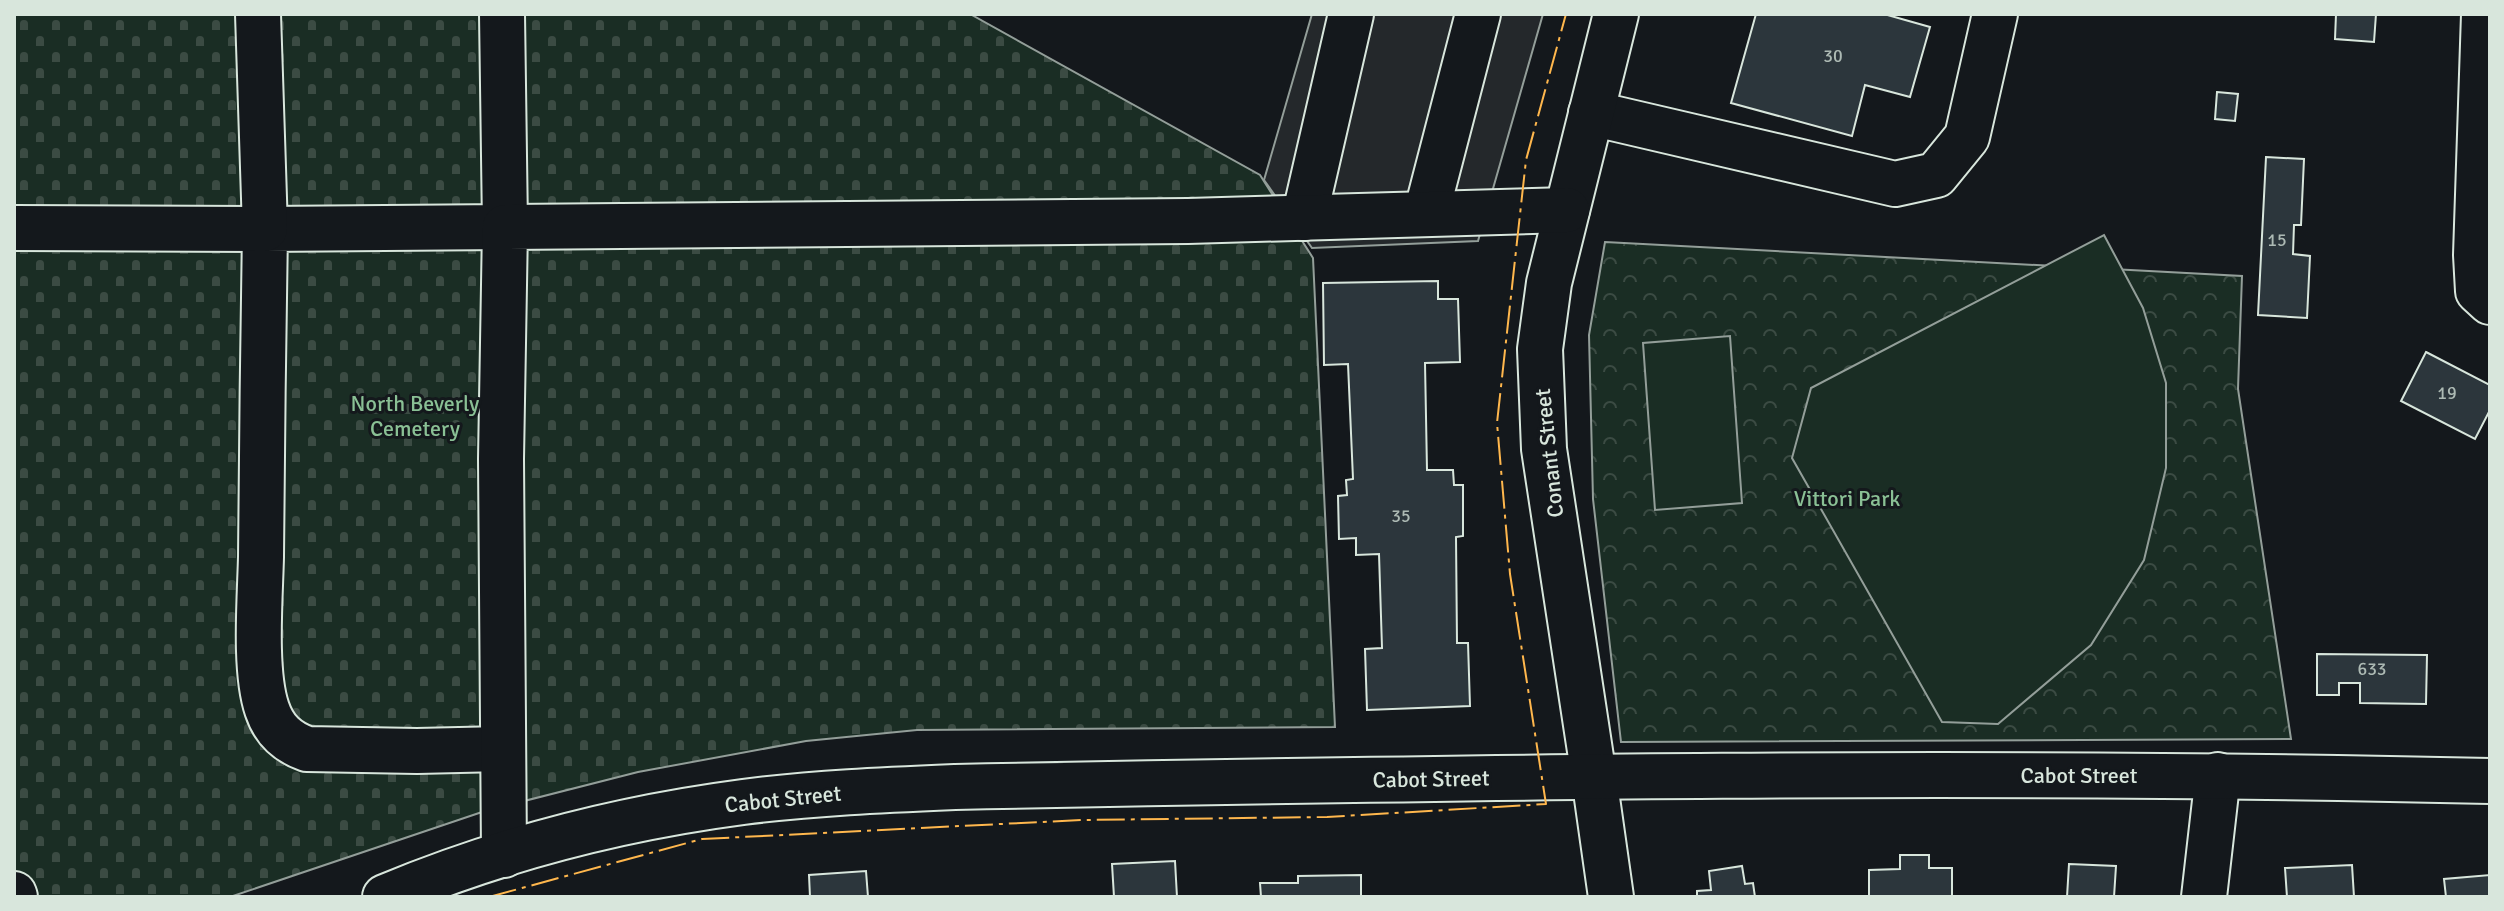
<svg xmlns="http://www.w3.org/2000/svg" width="2504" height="911" viewBox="0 0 2504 911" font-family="Signika,sans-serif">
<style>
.cemetery{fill:url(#cemetery-stones);stroke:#939e99;stroke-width:2}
.park{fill:url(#park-crowns);stroke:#939e99;stroke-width:2}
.pitch{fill:#1a2d24;stroke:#939e99;stroke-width:2}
.parking{fill:#24282b;stroke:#939e99;stroke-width:2}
.building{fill:#2c363c;stroke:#d8e6dc;stroke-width:2}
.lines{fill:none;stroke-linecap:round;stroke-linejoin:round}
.minor-casing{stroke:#d8e6dc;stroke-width:48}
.major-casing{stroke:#d8e6dc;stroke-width:48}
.minor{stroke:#14181c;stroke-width:44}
.major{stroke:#14181c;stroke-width:44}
.power{stroke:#ffb74d;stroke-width:2;stroke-dasharray:28 6 4 6;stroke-linecap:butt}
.labels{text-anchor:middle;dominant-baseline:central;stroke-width:6;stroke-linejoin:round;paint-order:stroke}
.number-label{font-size:18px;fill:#adbab4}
.park-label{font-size:22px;fill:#8ac095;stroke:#14181c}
.street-label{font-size:22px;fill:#d8e6dc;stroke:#14181c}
</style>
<defs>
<pattern id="cemetery-stones" width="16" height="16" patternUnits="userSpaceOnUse" patternTransform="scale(2)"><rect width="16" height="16" fill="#1a2d24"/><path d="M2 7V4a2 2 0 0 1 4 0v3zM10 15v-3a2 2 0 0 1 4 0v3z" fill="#3b4b43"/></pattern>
<pattern id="park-crowns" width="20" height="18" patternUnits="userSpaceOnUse" patternTransform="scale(2)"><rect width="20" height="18" fill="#1a2d24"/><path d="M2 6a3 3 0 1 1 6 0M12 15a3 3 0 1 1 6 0" fill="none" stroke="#3b4b43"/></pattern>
</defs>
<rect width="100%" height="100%" fill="#14181c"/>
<path class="cemetery" d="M 14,14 L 970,14 L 1260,175 L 1313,258 L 1335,727 L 917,730 L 806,741 L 638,772 L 485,811 L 230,897 L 14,897 Z"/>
<path class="park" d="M 1605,242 L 2242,276 L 2238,389 L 2291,739 L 1621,742 L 1593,499 L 1589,335 Z"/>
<g class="pitch">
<path d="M 2104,235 L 2143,308 L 2166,383 L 2166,468 L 2144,560 L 2091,645 L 1998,724 L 1942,722 L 1792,458 L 1811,388 Z"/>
<path d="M 1730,336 L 1742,503 L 1655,510 L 1643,343 Z"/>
</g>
<path class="parking" d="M 1312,14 L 1543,14 L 1478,241 L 1312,248 L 1264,180 Z"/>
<g class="building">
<path d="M 1756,14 L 1884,14 L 1930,27 L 1910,97 L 1865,85 L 1852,136 L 1731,103 Z"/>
<path d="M 2336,14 L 2376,14 L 2374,42 L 2335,39 Z"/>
<path d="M 2217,92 L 2238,94 L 2235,121 L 2215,119 Z"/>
<path d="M 2266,157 L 2304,159 L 2301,225 L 2294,225 L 2293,254 L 2310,256 L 2307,318 L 2258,315 Z"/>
<path d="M 1438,281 L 1438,299 L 1458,299 L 1460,362 L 1425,363 L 1427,470 L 1453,470 L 1454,485 L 1463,485 L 1463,536 L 1456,537 L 1457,643 L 1468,643 L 1470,706 L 1367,710 L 1365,649 L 1382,648 L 1379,554 L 1356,555 L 1356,538 L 1339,539 L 1338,496 L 1347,495 L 1346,480 L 1353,479 L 1348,364 L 1324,365 L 1323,283 Z"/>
<path d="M 2426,352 L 2490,385 L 2490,410 L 2475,439 L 2401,401 Z"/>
<path d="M 2317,654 L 2427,655 L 2426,704 L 2360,703 L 2360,683 L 2339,683 L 2339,695 L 2317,695 Z"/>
<path d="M 1900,855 L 1929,855 L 1929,868 L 1952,868 L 1952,897 L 1869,897 L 1869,870 L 1900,869 Z"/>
<path d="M 1175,861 L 1177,897 L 1114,897 L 1112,864 Z"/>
<path d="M 2069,864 L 2116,866 L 2114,897 L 2067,897 Z"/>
<path d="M 2352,865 L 2354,897 L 2287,897 L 2285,868 Z"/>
<path d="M 1742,866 L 1745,884 L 1753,883 L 1755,897 L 1697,897 L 1697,891 L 1711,890 L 1709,871 Z"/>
<path d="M 866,871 L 868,897 L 810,897 L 809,875 Z"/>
<path d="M 1361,875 L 1361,897 L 1261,897 L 1260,883 L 1298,883 L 1298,876 Z"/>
<path d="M 2490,875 L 2490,897 L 2446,897 L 2444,879 Z"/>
</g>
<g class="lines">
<defs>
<g id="minor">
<path d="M 502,14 L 505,227 L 265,229 C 263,338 262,448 261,557 C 260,598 254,671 267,709 C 274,730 287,742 307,749 L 417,751 L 502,749"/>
<path d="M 2484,14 L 2476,255 L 2478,291 L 2490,302"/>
<path d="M 1591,113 L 1895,184 L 1936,175 L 1967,137 L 1995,14"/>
<path d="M 1426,214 L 1478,14"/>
<path d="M 1304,218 L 1351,14"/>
<path d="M 14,228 L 265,229 L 258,14"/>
<path d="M 1594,777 L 1544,449 L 1540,349 L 1549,283 L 1616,14"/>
<path d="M 504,855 L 501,459 L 505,227 L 1188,221 L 1567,210"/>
<path d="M 14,894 L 15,897"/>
<path d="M 2204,897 L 2218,775"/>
</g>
<g id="major">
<path d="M 1594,777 L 1611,897"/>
<path d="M 385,897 C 498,850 621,818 743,802 C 813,793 884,790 955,787 C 1466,777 1978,769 2490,781"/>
</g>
</defs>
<use href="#minor" class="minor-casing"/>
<use href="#major" class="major-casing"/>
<use href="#minor" class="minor"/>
<use href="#major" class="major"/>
<path class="power" d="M 489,897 L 702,839 L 1081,820 L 1327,817 L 1546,804 L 1510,574 L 1497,423 L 1526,160 L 1566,14"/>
</g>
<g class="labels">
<g class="number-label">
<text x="1833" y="56">30</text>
<text x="2277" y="240">15</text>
<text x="2447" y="393">19</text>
<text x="1401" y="516">35</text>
<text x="2372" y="669">633</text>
</g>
<g class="park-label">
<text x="415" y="403">North Beverly<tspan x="415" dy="25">Cemetery</tspan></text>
<text x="1847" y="498">Vittori Park</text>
</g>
<g class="street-label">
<text transform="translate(1549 453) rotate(-96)">Conant Street</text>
<text x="2079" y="775">Cabot Street</text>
<text transform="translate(1431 779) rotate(-1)">Cabot Street</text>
<text transform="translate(783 799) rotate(-6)">Cabot Street</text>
</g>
</g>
<rect width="2504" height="911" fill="none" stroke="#d8e6dc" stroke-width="32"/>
</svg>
